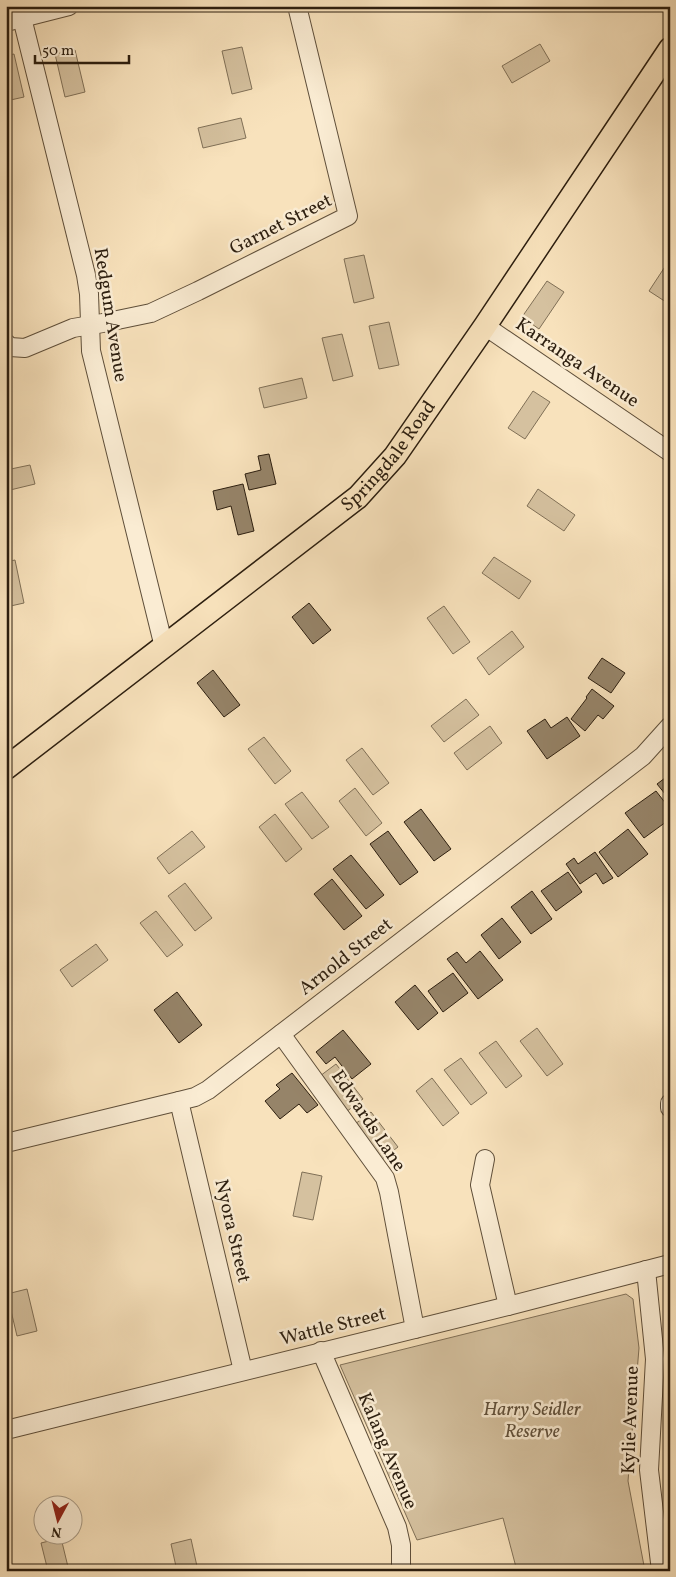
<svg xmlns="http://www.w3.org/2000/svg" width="676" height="1577" viewBox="0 0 676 1577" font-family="Vollkorn,serif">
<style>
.green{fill:#d5c19f;stroke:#807057}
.building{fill:#968469;stroke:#2c1e0f}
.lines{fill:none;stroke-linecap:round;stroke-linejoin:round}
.minor-casing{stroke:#5f4f3a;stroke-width:20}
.major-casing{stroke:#2c1e0f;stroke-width:25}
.minor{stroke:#faecd3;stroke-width:18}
.major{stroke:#f8e2bc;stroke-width:22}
.labels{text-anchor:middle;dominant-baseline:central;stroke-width:5;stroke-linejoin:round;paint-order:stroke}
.street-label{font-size:19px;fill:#2c1e0f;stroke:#faecd3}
.park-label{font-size:19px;font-style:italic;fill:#5f4f3a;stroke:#faecd3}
</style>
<rect width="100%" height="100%" fill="#f8e2bc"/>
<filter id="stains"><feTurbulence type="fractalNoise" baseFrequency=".004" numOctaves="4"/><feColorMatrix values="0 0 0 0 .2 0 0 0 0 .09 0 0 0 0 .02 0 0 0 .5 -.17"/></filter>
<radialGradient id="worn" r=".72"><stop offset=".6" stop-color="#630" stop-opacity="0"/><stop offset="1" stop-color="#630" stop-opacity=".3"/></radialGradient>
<g class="green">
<path d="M 540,44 L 550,61 L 512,83 L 502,66 Z"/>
<path d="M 242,47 L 252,89 L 232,94 L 222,51 Z"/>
<path d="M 75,50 L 85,92 L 65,97 L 55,54 Z"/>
<path d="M 14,54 L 24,97 L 6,101 L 6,56 Z"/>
<path d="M 241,118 L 246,138 L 203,148 L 198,128 Z"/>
<path d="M 364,255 L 374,298 L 354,303 L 344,259 Z"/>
<path d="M 670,259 L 670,296 L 666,302 L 649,291 Z"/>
<path d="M 547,281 L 564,292 L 539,329 L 522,317 Z"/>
<path d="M 389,322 L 399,365 L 379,369 L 369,326 Z"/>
<path d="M 342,334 L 353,376 L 333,381 L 322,338 Z"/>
<path d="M 302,378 L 307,398 L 264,408 L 259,388 Z"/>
<path d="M 533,391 L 550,402 L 525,439 L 508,428 Z"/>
<path d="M 30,465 L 35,484 L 6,491 L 6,470 Z"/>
<path d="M 538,489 L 575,515 L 564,531 L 527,506 Z"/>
<path d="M 494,557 L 531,581 L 519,599 L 482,573 Z"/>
<path d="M 15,560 L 24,603 L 6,607 L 6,562 Z"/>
<path d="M 444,606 L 470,642 L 453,654 L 427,618 Z"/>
<path d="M 512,631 L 524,647 L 489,675 L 477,658 Z"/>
<path d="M 466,699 L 479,715 L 444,742 L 431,726 Z"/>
<path d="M 490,726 L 502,743 L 467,770 L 454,753 Z"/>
<path d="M 264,737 L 291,771 L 275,784 L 248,749 Z"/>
<path d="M 362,748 L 389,783 L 373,795 L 346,760 Z"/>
<path d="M 355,788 L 382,823 L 366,836 L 339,801 Z"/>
<path d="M 302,792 L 329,827 L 312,839 L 285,804 Z"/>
<path d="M 275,814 L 302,849 L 286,862 L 259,827 Z"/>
<path d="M 192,831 L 205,847 L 169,874 L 157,858 Z"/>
<path d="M 185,883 L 212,918 L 195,931 L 168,896 Z"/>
<path d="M 156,911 L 183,945 L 167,957 L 140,923 Z"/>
<path d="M 96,944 L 108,960 L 72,987 L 60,970 Z"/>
<path d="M 537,1028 L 563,1064 L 547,1076 L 520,1041 Z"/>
<path d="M 496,1041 L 522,1076 L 506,1088 L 479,1053 Z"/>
<path d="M 461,1058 L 487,1093 L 471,1105 L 444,1070 Z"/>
<path d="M 336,1064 L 363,1099 L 346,1112 L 320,1076 Z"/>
<path d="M 432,1078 L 459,1113 L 443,1126 L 416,1091 Z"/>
<path d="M 371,1112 L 398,1147 L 382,1159 L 355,1124 Z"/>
<path d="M 302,1172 L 322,1176 L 313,1220 L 293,1216 Z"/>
<path d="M 27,1289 L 37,1331 L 17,1336 L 7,1294 Z"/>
<path d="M 626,1294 L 633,1299 L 639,1348 L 628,1481 L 645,1571 L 517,1571 L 503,1518 L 417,1540 L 340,1365 Z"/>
<path d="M 61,1538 L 69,1571 L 48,1571 L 41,1543 Z"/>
<path d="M 191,1539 L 198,1571 L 177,1571 L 171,1544 Z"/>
</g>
<g class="building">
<path d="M 269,454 L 276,484 L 249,490 L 245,474 L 261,470 L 258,456 Z"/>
<path d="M 243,484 L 254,531 L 238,535 L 231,506 L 217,510 L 213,491 Z"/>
<path d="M 309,603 L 331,630 L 313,644 L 292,617 Z"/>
<path d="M 602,658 L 625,673 L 611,693 L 588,678 Z"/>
<path d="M 213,670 L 240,705 L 224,717 L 197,683 Z"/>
<path d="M 592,689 L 614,706 L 603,719 L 598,715 L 585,731 L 571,719 L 587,698 L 586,697 Z"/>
<path d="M 567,717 L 580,736 L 547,759 L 527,731 L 545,719 L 551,728 Z"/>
<path d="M 665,778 L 670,783 L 670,800 L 657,784 Z"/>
<path d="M 656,791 L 670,809 L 670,819 L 644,838 L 625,813 Z"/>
<path d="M 421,809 L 451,849 L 434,861 L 404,822 Z"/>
<path d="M 628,829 L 648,854 L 618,877 L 599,852 Z"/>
<path d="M 388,831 L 418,872 L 400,885 L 370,844 Z"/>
<path d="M 595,852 L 613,878 L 603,884 L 596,873 L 580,884 L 566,864 L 574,858 L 578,864 Z"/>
<path d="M 351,855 L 384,895 L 366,909 L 333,869 Z"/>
<path d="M 568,872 L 582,892 L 556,911 L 541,891 Z"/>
<path d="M 332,879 L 362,916 L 344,930 L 314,894 Z"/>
<path d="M 532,891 L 552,919 L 531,934 L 511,907 Z"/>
<path d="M 502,918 L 521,942 L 499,959 L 481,935 Z"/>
<path d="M 480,951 L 503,980 L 478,999 L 447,959 L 457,952 L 466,963 Z"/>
<path d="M 453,973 L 468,993 L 443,1012 L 428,991 Z"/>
<path d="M 415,985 L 438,1013 L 418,1030 L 395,1002 Z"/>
<path d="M 177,992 L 202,1025 L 179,1043 L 154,1010 Z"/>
<path d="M 343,1030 L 371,1064 L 352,1079 L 335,1057 L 326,1064 L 316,1052 Z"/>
<path d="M 292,1073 L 318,1105 L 307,1113 L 299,1104 L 280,1119 L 265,1101 L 280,1089 L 276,1085 Z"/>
</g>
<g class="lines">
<defs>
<g id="minor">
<path d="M 22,18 L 86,275 L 89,294 L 91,351 L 164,647"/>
<path d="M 6,22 L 69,6"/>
<path d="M 485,326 L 670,452"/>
<path d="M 6,343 L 10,347 L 25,348 L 73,328 L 103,323 L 151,313 L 198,291 L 348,216 L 297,6"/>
<path d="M 281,1034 L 385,1178 L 389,1192 L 415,1329"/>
<path d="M 179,1101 L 243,1371"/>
<path d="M 670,1103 L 670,1108"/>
<path d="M 6,1143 L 179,1101 L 195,1097 L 208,1090 L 643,756 L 670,726"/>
<path d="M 485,1159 L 480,1185 L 508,1306"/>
<path d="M 646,1270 L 655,1359 L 649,1470 L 661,1571"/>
<path d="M 321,1351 L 397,1527 L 401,1545 L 401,1571"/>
<path d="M 6,1430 L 508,1306 L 670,1264"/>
</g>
<g id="major">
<path id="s1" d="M 6,768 L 358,497 L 395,456 L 485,326 L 670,49"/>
</g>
</defs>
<use href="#minor" class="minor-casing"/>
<use href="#major" class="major-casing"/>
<use href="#minor" class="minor"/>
<use href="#major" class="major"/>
</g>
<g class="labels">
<g class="street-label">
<text transform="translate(281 225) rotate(-27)">Garnet Street</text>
<text transform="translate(110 315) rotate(81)">Redgum Avenue</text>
<text transform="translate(577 363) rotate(34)">Karranga Avenue</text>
<text stroke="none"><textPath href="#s1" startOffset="495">Springdale Road</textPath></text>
<text transform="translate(346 957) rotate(-38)">Arnold Street</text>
<text transform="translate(368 1121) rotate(56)">Edwards Lane</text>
<text transform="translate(232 1231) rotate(77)">Nyora Street</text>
<text transform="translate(333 1327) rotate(-14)">Wattle Street</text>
<text transform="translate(631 1420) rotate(-88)">Kylie Avenue</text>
<text transform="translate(387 1451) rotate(67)">Kalang Avenue</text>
</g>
<g class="park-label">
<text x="532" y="1410">Harry Seidler<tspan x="532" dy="22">Reserve</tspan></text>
</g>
</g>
<rect width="676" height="1577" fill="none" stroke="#f8e2bc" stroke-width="25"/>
<rect x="8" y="8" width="661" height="1562" fill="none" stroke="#2c1e0f" stroke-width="2.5"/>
<rect x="12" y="12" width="651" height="1552" fill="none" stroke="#2c1e0f"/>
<g transform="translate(58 1520) rotate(187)"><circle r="24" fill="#faecd3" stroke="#a89a85"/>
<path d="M0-4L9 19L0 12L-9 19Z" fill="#8f2418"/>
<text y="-8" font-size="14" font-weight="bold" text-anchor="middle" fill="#2c1e0f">N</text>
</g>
<path d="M35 55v8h94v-8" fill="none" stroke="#2c1e0f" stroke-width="2.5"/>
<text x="42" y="55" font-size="15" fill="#2c1e0f" stroke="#faecd3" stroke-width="4" paint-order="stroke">50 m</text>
<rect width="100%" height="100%" filter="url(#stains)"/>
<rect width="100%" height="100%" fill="url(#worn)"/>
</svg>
